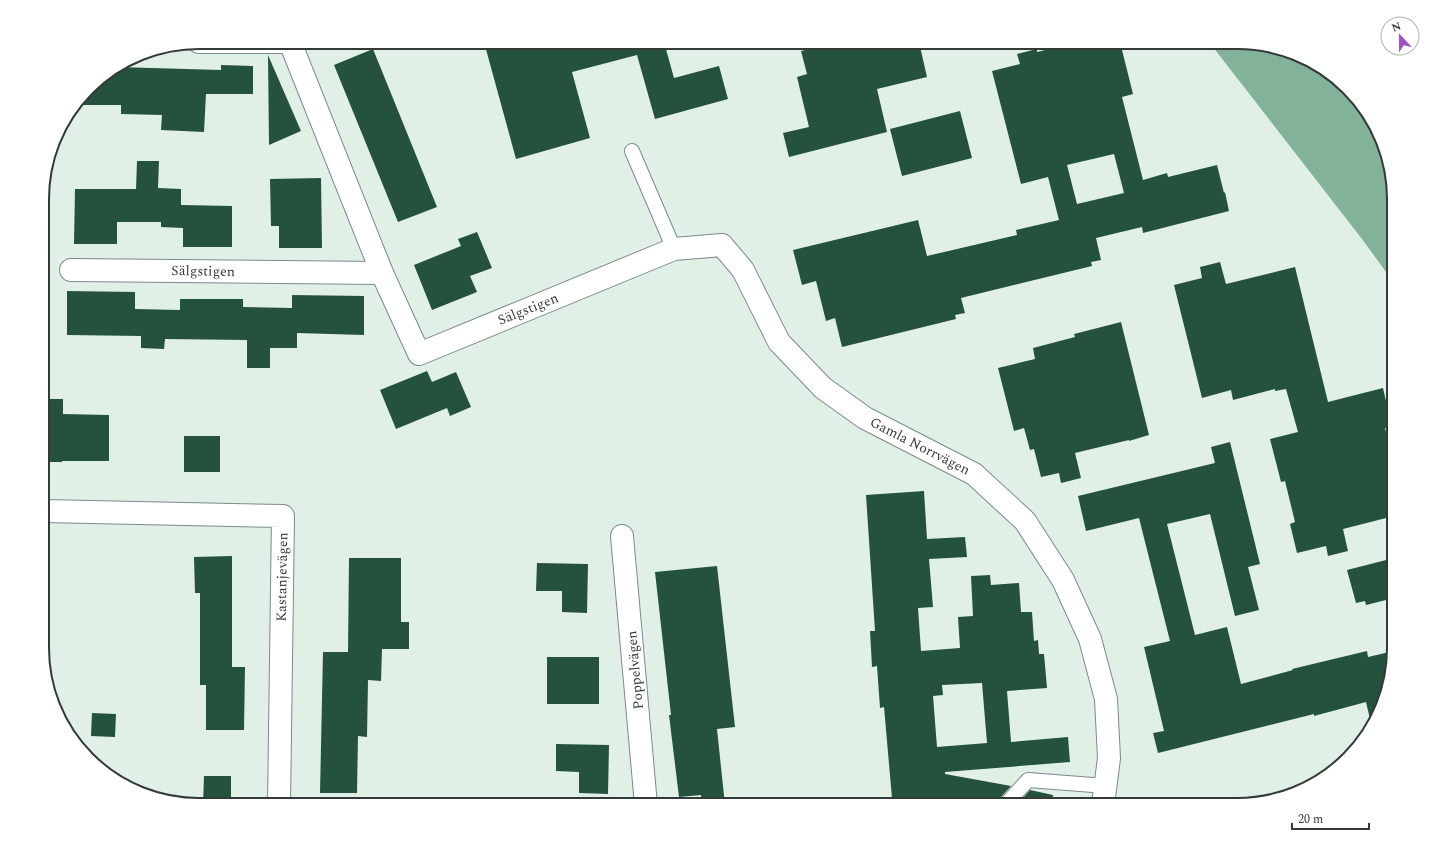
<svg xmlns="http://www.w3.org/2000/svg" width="1436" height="847" viewBox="0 0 1436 847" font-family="Spectral,serif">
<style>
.forest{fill:#83b29a}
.building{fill:#25523d;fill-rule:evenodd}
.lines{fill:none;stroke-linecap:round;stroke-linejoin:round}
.service-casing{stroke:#7c8b83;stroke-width:16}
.minor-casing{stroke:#7c8b83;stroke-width:24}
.service{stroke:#fff;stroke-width:14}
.minor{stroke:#fff;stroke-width:22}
.labels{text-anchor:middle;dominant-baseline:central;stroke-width:4;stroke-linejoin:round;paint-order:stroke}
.street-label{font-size:14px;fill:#343a36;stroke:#fff}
.rim{fill:none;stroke:#343a36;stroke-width:2}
</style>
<rect width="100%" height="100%" fill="#e0f0e7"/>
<path class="forest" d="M 1209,42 L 1237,42 L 1278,47 L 1316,63 L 1348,88 L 1373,120 L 1394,188 L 1394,283 L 1362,239 Z"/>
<g class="building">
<path d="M 484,42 L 659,42 L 659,43 L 664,42 L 674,78 L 719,66 L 728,99 L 655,119 L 637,55 L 572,72 L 590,138 L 516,159 Z"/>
<path d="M 841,42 L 919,42 L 927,77 L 877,89 L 887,132 L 789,157 L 783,133 L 809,127 L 797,77 L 807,74 L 801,51 Z"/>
<path d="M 1077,42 L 1120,42 L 1133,94 L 1122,97 L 1143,180 L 1167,173 L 1168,177 L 1217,165 L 1224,193 L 1225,192 L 1229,211 L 1143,233 L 1142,227 L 1096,238 L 1101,260 L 1091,262 L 1092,266 L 961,298 L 965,313 L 955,315 L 956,319 L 842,347 L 835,318 L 826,321 L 816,281 L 802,285 L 793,250 L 918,220 L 927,256 L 1017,235 L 1016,230 L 1059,220 L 1048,177 L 1021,184 L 992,71 L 1020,64 L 1017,54 L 1037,49 L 1037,52 ZM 1114,154 L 1124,193 L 1077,204 L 1067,165 Z"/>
<path d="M 373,49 L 437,207 L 398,222 L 334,65 Z"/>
<path d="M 268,55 L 301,131 L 269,145 Z"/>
<path d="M 221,65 L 253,66 L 253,94 L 206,94 L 204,132 L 161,130 L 162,115 L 121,114 L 121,105 L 77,105 L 95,81 L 117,67 L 221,70 Z"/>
<path d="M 960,111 L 972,158 L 902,176 L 890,129 Z"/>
<path d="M 137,161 L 159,161 L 158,188 L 181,189 L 181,205 L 232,206 L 232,247 L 183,247 L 183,228 L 161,227 L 161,222 L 117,222 L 117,244 L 74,244 L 75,189 L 136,189 Z"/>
<path d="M 321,178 L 322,248 L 279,248 L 279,226 L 271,226 L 270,179 Z"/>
<path d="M 477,232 L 492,268 L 470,276 L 477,292 L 432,310 L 414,265 L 461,246 L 458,239 Z"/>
<path d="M 1220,262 L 1226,284 L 1295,267 L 1328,402 L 1383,388 L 1392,427 L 1385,428 L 1394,463 L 1394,516 L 1343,529 L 1348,551 L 1328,556 L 1326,546 L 1297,553 L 1290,524 L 1295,522 L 1285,481 L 1281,482 L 1270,439 L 1298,432 L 1286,389 L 1275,391 L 1275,389 L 1233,400 L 1231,390 L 1202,398 L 1174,285 L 1202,278 L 1200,267 Z"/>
<path d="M 67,291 L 135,292 L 135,309 L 180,310 L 180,299 L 243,299 L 243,307 L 292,308 L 292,295 L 364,296 L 364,335 L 297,333 L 297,348 L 270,348 L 270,368 L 247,368 L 247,340 L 165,339 L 164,349 L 141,348 L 141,336 L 67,335 Z"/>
<path d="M 1121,322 L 1149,435 L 1129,441 L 1129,440 L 1075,453 L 1081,478 L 1061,483 L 1059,473 L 1041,477 L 1034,449 L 1030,450 L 1024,428 L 1014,431 L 998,368 L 1035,359 L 1033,348 L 1075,337 L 1074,334 Z"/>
<path d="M 427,371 L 432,382 L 456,372 L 471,407 L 450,416 L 447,408 L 396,429 L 380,390 Z"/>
<path d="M 44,399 L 63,399 L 63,414 L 109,415 L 109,461 L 62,461 L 62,462 L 43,462 Z"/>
<rect x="184" y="436" width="36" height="36"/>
<path d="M 1230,442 L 1260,564 L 1248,567 L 1259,610 L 1235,616 L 1210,514 L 1167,524 L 1195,635 L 1227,627 L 1241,684 L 1293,670 L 1292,669 L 1367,651 L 1368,657 L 1394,651 L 1394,658 L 1372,728 L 1366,702 L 1314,716 L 1314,714 L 1158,753 L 1153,733 L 1164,731 L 1144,647 L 1170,641 L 1139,518 L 1086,531 L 1078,496 L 1215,463 L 1211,447 Z"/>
<path d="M 924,491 L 927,539 L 965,537 L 967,557 L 929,559 L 933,607 L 918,608 L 921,651 L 960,648 L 958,617 L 973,616 L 971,576 L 990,575 L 991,585 L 1019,583 L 1021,612 L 1032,612 L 1034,641 L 1038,640 L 1039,654 L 1044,654 L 1047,688 L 1007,691 L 1011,742 L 1068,737 L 1070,762 L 945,772 L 945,774 L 1011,786 L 1001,797 L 1000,801 L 1000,805 L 897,805 L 896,798 L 892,798 L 884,707 L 880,708 L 877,666 L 872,667 L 870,631 L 875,631 L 866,495 ZM 982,683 L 987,743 L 937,747 L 933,696 L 943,695 L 942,685 Z"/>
<path d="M 232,556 L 232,667 L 245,667 L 244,730 L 206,730 L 206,685 L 200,685 L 200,593 L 195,593 L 194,557 Z"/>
<path d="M 349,558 L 401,558 L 401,622 L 409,622 L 409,649 L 382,649 L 381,681 L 368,680 L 367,737 L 358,736 L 357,793 L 320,793 L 323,652 L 348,652 Z"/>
<path d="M 1394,558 L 1394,598 L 1366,605 L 1365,601 L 1356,603 L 1347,570 Z"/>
<path d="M 537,563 L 588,564 L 587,613 L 562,612 L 562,591 L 536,591 Z"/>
<path d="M 717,566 L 735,727 L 717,729 L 725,805 L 702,805 L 701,795 L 679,797 L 669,715 L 671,715 L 655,572 Z"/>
<rect x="547" y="657" width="52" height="47"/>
<path d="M 92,713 L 116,714 L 115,737 L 91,736 Z"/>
<path d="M 556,744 L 609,745 L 608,794 L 579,793 L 579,772 L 556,771 Z"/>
<path d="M 204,776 L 231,776 L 231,805 L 203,805 Z"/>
<path d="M 1030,790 L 1053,795 L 1052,805 L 1017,805 Z"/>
</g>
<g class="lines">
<defs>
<g id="service">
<path d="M 632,151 L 674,249"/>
<path d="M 1009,805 L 1008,802 L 1028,780 L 1106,786"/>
</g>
<g id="minor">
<path d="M 199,42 L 290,42 L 382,273 L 419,354 L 674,249 L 722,245 L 743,270 L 779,342 L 823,388 L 865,418 L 974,474 L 1025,521 L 1063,580 L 1090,639 L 1106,699 L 1109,758 L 1103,805"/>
<path d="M 71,270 L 382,273"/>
<path d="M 43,511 L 283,516 L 279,805"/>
<path d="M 622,536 L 646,805"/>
</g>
</defs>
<use href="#service" class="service-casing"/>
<use href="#minor" class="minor-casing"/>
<use href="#service" class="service"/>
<use href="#minor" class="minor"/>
</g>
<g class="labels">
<g class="street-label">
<text transform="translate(203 271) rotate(1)">Sälgstigen</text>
<text transform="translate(528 309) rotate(-22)">Sälgstigen</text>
<text transform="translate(920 446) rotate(27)">Gamla Norrvägen</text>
<text transform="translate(282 577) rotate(-89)">Kastanjevägen</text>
<text transform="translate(635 670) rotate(-95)">Poppelvägen</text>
</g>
</g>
<path d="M0 0H1436V847H0ZM199 49H1237A150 150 0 0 1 1387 199V648A150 150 0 0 1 1237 798H199A150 150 0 0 1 49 648V199A150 150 0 0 1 199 49Z" fill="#fff" fill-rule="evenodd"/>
<path class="rim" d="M199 49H1237A150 150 0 0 1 1387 199V648A150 150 0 0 1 1237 798H199A150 150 0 0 1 49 648V199A150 150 0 0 1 199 49Z"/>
<g transform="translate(1400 36) rotate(338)"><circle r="19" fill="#ffffff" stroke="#aeb0af"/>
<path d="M0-3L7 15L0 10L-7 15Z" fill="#9c52c5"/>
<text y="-6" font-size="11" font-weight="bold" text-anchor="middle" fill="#343a36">N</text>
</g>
<path d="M1292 823v6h77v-6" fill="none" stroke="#343a36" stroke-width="2"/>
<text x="1298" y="823" font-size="12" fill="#343a36" stroke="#ffffff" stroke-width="3" paint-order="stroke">20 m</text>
</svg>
